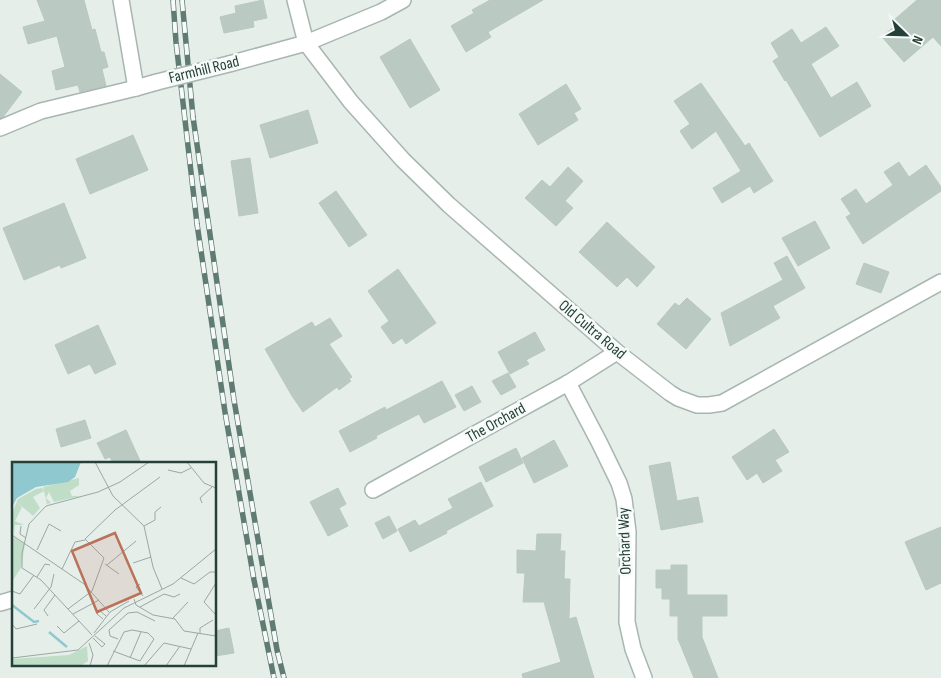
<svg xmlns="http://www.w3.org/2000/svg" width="941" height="678" viewBox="0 0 941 678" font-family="'Sofia Sans Condensed',sans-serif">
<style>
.building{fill:#bbc9c3;stroke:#b8c8c1}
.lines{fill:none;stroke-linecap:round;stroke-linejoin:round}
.minor-casing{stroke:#a8b6b1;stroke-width:18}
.minor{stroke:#fff;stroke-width:15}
.rail-casing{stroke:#607b73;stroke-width:5.5}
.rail{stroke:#f6faf8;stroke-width:4;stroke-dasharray:11;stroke-linecap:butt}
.minor-bridge-casing{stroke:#a8b6b1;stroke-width:18;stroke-linecap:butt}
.minor-bridge{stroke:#fff;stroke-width:15}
.labels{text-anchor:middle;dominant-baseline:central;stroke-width:5;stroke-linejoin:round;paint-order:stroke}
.street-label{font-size:16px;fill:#254038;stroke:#f6faf8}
.inset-river{fill:none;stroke:#90c8d0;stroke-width:2.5}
.inset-road{fill:none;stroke:#99a8a3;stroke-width:1}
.view{fill:#bb725a;fill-opacity:0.15;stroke:#bb725a;stroke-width:2.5}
.inset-edge{fill:none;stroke:#254038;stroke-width:2.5}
</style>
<rect width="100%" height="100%" fill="#e6eeea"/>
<g class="building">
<path d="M 37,0 L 84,0 L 92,30 L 95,29 L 101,52 L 104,52 L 108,67 L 102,69 L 106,86 L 80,92 L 78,85 L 56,90 L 52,71 L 65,67 L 57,36 L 28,44 L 23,27 L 45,21 Z"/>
<path d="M 263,0 L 267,18 L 253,21 L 254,27 L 224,33 L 220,17 L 236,13 L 235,6 Z"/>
<path d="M 490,0 L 543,0 L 488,32 L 491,37 L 466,52 L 451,26 L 474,13 L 472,10 Z"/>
<path d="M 917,0 L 941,0 L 941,46 L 933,37 L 904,62 L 882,37 L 897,24 L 894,20 Z"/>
<path d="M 826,27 L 839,46 L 811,64 L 831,98 L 857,82 L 871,106 L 820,137 L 786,80 L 785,81 L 773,61 L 779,57 L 771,43 L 792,29 L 801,43 Z"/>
<path d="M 410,39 L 440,90 L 410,108 L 380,57 Z"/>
<path d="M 0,74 L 22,92 L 3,117 L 0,118 Z"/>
<path d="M 701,83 L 745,146 L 749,143 L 773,181 L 754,193 L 750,186 L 722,203 L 713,188 L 741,171 L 716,131 L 692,149 L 680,131 L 690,124 L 674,101 Z"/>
<path d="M 566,84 L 581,109 L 574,113 L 578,120 L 538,145 L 519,114 Z"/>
<path d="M 308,110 L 318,143 L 270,158 L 260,125 Z"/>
<path d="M 133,135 L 148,170 L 90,194 L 76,159 Z"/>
<path d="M 250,158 L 258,213 L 239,216 L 231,161 Z"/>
<path d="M 899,162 L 909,177 L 926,165 L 941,187 L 941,191 L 863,244 L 846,217 L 851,214 L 841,199 L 856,189 L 866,204 L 893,185 L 884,172 Z"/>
<path d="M 568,167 L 583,181 L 565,201 L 573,208 L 556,226 L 525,198 L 542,180 L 550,187 Z"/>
<path d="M 336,191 L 367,235 L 349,247 L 319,203 Z"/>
<path d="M 64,203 L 86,258 L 61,268 L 60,265 L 24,280 L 3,228 Z"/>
<path d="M 815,221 L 830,248 L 798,266 L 782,238 Z"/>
<path d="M 607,222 L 655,267 L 637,287 L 627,277 L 617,287 L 579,252 Z"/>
<path d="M 787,256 L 805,288 L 773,306 L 780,318 L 730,346 L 721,313 L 783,280 L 774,263 Z"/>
<path d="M 864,263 L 889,272 L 881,293 L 856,284 Z"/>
<path d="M 398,269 L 436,323 L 406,344 L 402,338 L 393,344 L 381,327 L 389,321 L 368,291 Z"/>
<path d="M 687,298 L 711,319 L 686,349 L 657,324 L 675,303 L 679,306 Z"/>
<path d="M 330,318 L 342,336 L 329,344 L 352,377 L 349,379 L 351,381 L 339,390 L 337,387 L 303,412 L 292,396 L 265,349 L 312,322 L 315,327 Z"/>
<path d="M 98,325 L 116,364 L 95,374 L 90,364 L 68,374 L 55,345 Z"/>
<path d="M 535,332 L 545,350 L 526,360 L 529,364 L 510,374 L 498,352 Z"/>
<path d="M 508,373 L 516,387 L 501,395 L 492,381 Z"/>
<path d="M 442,381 L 456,407 L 424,423 L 419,414 L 376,436 L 377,438 L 350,452 L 339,431 L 385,407 L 386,410 Z"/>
<path d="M 472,386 L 481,402 L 464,411 L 455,395 Z"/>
<path d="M 85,420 L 91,438 L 61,447 L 56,429 Z"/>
<path d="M 774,429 L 789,452 L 775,460 L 782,471 L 763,483 L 757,473 L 747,480 L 732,457 Z"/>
<path d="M 126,430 L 141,463 L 113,463 L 110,457 L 105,459 L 97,443 Z"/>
<path d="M 554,440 L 568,466 L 534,483 L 522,458 Z"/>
<path d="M 516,448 L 523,463 L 486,482 L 479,467 Z"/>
<path d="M 670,462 L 677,501 L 698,497 L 703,522 L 661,530 L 649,466 Z"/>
<path d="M 481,482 L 493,506 L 446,531 L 447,533 L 410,552 L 398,529 L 415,520 L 419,526 L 453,508 L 448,499 Z"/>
<path d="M 338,488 L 346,504 L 339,508 L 348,526 L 328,536 L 310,502 Z"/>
<path d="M 389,516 L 397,531 L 383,539 L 375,523 Z"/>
<path d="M 941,527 L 941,583 L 926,590 L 905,542 Z"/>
<path d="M 537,534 L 561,534 L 560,551 L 565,551 L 564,579 L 570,579 L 569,619 L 576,617 L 594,678 L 523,678 L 522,674 L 561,662 L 544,602 L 523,602 L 525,573 L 517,573 L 517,550 L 536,551 Z"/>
<path d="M 671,565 L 687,565 L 687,595 L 727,595 L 727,616 L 702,616 L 702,637 L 718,678 L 694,678 L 678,639 L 678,616 L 670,616 L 670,599 L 662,599 L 662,588 L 656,588 L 656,570 L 671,570 Z"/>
<path d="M 229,628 L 234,653 L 215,656 L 215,631 Z"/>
</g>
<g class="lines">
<defs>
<g id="minor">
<path d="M 121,0 L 136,88"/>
<path d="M 295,0 L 306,43 L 351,102 L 403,160 L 449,205 L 617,352 L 670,393 L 678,398 L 697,405 L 709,405 L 722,403 L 941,282"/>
<path d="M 229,64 L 306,43 L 381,12 L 403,0"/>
<path d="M 0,128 L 41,111 L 136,88 L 157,82"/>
<path d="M 568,383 L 599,442 L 619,483 L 624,499 L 628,532 L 627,622 L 633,649 L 644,678"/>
<path d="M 373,490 L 568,383 L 617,352"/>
<path d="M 0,603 L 14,599"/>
</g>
</defs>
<use href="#minor" class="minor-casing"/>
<use href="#minor" class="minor"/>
<defs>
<g id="rail">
<path d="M 173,0 L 176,42 L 197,224 L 225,412 L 254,580 L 274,678"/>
<path d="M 182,0 L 193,117 L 234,400 L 277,650 L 284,678"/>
</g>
</defs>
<use href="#rail" class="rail-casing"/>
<use href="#rail" class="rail"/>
<defs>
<path id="minor-bridge" d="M 157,82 L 229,64"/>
</defs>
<use href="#minor-bridge" class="minor-bridge-casing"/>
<use href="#minor-bridge" class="minor-bridge"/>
</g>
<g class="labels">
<g class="street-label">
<text transform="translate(204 70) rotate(-14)">Farmhill Road</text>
<text transform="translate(592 330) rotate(40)">Old Cultra Road</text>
<text transform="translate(496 423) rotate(-29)">The Orchard</text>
<text transform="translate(625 541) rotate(-92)">Orchard Way</text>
</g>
</g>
<g transform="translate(12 462)">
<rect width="204" height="204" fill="#e6eeea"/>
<path d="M 67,16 L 67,23 L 58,29 L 60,34 L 69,34 L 42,40 L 37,30 L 34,36 L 39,41 L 35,42 L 31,25 ZM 24,27 L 30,26 L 32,29 L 21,35 L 28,46 L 21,54 L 5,40 L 10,45 L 3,59 L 12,63 L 3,63 L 2,73 L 0,51 L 6,37 ZM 0,74 L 13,82 L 9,106 L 1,118 ZM 75,184 L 76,199 L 70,203 L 0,204 L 0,197 L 57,193 Z" fill="#c0dec7"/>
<path d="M 0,0 L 69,0 L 63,15 L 56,20 L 24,25 L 5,36 L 0,45 Z" fill="#90c8d0"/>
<path class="inset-river" d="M 0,143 L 22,160 L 27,159M 37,170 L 55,185"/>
<path class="inset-road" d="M 83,0 L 101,34 L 132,64 L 141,105 L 150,127M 175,0 L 192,21 L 204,26M 156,8 L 169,11 L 179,6M 190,41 L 188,36 L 200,25M 9,64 L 8,72 L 14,76M 132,64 L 143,58 L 143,50 L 149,45M 0,73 L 72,122 L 97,150M 25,88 L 37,62 L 49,69M 121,101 L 139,95M 93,102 L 107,112M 95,103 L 124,79M 50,107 L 63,80 L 73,78M 25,115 L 33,102 L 38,103M 169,116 L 182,122 L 198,110 L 204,110M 204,121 L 192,140 L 204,153M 128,122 L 124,125 L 131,134M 0,129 L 8,132 L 22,113M 122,137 L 124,143 L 141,153 L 163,157 L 172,169 L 204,174M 128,145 L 152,132 L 162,135 L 168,132M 22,147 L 39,125 L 42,112M 56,147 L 80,129 L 92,96 L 73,77 L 103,48 L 148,15M 61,152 L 87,138M 36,154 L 32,148 L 43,133M 161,156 L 176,140M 91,157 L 85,152 L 88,149 L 94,154M 0,162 L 4,167 L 25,162M 45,164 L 52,171 L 67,159M 82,171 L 98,150 L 117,139M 188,171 L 188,166 L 201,158M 80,173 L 29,118 L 10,106 L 10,91 L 17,62 L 34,44 L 86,30 L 108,20 L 137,0M 81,176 L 90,185 L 93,182 L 83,174M 106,177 L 98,174 L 97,168 L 116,151 L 125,150 L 143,159M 77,181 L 81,193 L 78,204M 101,189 L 128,199 L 142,177 L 136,171M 0,196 L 66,188 L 112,146 L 161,122 L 204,87M 118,196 L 129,170M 95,204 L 112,170 L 120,168 L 136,171M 132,204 L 152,181 L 179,187M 154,204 L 168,184M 172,204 L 186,171"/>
<path class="view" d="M 103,71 L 129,131 L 85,150 L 60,89 Z"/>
<rect width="204" height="204" class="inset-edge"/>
</g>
<g transform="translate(906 35) rotate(113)" stroke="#f6faf8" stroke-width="4" paint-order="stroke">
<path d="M0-4L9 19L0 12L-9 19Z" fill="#254038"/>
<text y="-8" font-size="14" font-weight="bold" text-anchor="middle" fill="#254038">N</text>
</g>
</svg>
